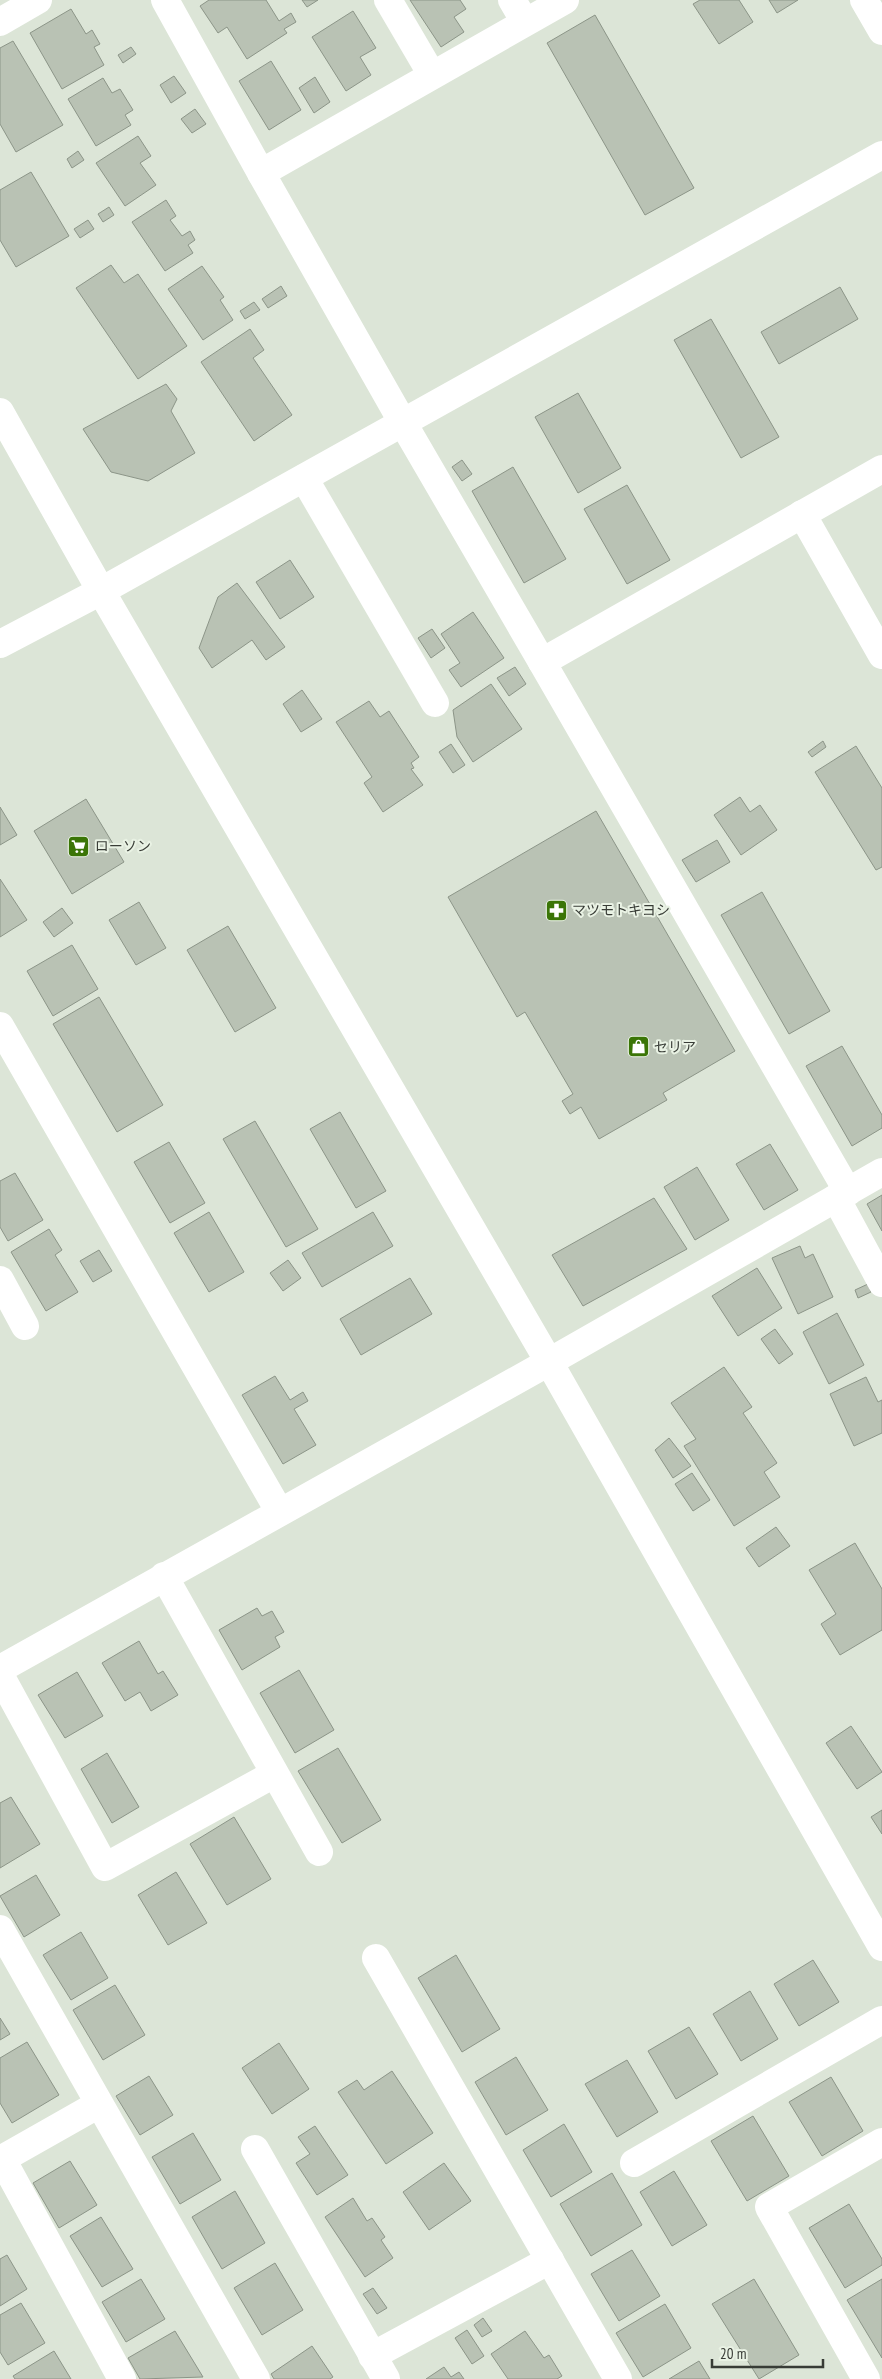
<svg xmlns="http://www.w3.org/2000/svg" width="882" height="2379" viewBox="0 0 882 2379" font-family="'PT Sans Narrow','Noto Sans JP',sans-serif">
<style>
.building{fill:#b9c2b4;stroke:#8c9588}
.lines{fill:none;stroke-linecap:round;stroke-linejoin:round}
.minor{stroke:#fff;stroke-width:28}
.tertiary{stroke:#fff;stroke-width:28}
.labels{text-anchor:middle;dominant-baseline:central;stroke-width:4;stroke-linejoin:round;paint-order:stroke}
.poi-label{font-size:14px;fill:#383c36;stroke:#e9f2e4;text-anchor:start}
</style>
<rect width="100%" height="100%" fill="#dce5d7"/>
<g class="building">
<path d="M 209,0 L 266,0 L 279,21 L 291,13 L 296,22 L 284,29 L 287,33 L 247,59 L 227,27 L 218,33 L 200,6 Z"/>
<path d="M 302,0 L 318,0 L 307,7 Z"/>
<path d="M 410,0 L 460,0 L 466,9 L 454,17 L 464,32 L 441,47 Z"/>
<path d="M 700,0 L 739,0 L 753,22 L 719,44 L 693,4 Z"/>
<path d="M 769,0 L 798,0 L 777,13 Z"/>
<path d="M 71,9 L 86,34 L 92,30 L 100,44 L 94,47 L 104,65 L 62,89 L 30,33 Z"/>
<path d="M 353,11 L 376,48 L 360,57 L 371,75 L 346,91 L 312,37 Z"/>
<path d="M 595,15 L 694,188 L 645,215 L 547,43 Z"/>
<path d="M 13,41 L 63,125 L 16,152 L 0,124 L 0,48 Z"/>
<path d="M 131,47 L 136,54 L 123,63 L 118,55 Z"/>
<path d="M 271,61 L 301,110 L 269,130 L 239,81 Z"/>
<path d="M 174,76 L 186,93 L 171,103 L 160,85 Z"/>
<path d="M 315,77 L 330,102 L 314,113 L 299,88 Z"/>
<path d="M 103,78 L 112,93 L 120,89 L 133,110 L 125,115 L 131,125 L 96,146 L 68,99 Z"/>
<path d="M 195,109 L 206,124 L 192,133 L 181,119 Z"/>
<path d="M 138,136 L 151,156 L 140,163 L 156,185 L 125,206 L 96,163 Z"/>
<path d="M 78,151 L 84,160 L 72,168 L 67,159 Z"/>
<path d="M 31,172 L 69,236 L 16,267 L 0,240 L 0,190 Z"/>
<path d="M 166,200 L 176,216 L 170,220 L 182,236 L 190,231 L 195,240 L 188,245 L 193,253 L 165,271 L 132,222 Z"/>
<path d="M 109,207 L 114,215 L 103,222 L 98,214 Z"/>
<path d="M 88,220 L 94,229 L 80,238 L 74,229 Z"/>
<path d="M 111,265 L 124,283 L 138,274 L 187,346 L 138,379 L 76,288 Z"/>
<path d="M 202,266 L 224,297 L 220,300 L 233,320 L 203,340 L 168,289 Z"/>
<path d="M 281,286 L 287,296 L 268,308 L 262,299 Z"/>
<path d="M 840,287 L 858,319 L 779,364 L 761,332 Z"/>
<path d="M 254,302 L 260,310 L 245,319 L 240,311 Z"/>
<path d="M 711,319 L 779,437 L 741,458 L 674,340 Z"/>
<path d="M 250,329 L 264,350 L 253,358 L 292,415 L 254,441 L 201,362 Z"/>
<path d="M 166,384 L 177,399 L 171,411 L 195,453 L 148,481 L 111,472 L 83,429 Z"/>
<path d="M 578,393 L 621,468 L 578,493 L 535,417 Z"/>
<path d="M 462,460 L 472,474 L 462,481 L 452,467 Z"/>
<path d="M 513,467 L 566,559 L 524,583 L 472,491 Z"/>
<path d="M 627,485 L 670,560 L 627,584 L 584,509 Z"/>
<path d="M 290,560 L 314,597 L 280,619 L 256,582 Z"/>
<path d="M 237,583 L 285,647 L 266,660 L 252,640 L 212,668 L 199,648 L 218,597 Z"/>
<path d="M 473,612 L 504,658 L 461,687 L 449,670 L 460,663 L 441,634 Z"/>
<path d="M 432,629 L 445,648 L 431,658 L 418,638 Z"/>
<path d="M 515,667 L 526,684 L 509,696 L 497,678 Z"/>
<path d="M 491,684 L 522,729 L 473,762 L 457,737 L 453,710 Z"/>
<path d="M 302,690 L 322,719 L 301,732 L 283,704 Z"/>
<path d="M 369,701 L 380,717 L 389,711 L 419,757 L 411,763 L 414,768 L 411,769 L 423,785 L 383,812 L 364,783 L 372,777 L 336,722 Z"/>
<path d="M 823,741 L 826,747 L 812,757 L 808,752 Z"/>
<path d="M 451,744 L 465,765 L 453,773 L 439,752 Z"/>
<path d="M 856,746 L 882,788 L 882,867 L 876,870 L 815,772 Z"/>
<path d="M 740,797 L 750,812 L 760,805 L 777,830 L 741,855 L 714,815 Z"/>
<path d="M 86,799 L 124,862 L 72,894 L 34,831 Z"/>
<path d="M 0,807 L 17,835 L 0,845 Z"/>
<path d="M 596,811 L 735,1051 L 663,1093 L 667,1100 L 599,1139 L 581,1107 L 570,1114 L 562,1101 L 573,1094 L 525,1012 L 517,1017 L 448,897 Z"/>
<path d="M 717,840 L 730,862 L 696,882 L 682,860 Z"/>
<path d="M 0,879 L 27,920 L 0,937 Z"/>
<path d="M 762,892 L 830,1011 L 789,1034 L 721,915 Z"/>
<path d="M 139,902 L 166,948 L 136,965 L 109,920 Z"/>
<path d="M 62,908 L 73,923 L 54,937 L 43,922 Z"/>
<path d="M 228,926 L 276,1008 L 235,1032 L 187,950 Z"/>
<path d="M 72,945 L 98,989 L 53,1016 L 27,971 Z"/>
<path d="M 99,997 L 163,1105 L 117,1132 L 53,1024 Z"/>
<path d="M 842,1046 L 882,1115 L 882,1128 L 852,1146 L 806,1066 Z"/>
<path d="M 340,1112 L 386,1191 L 356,1208 L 310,1129 Z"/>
<path d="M 255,1121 L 318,1229 L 286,1247 L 223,1139 Z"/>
<path d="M 169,1142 L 205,1203 L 170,1223 L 134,1162 Z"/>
<path d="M 770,1144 L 798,1190 L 764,1210 L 736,1164 Z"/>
<path d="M 697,1167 L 729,1220 L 695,1240 L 664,1187 Z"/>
<path d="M 15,1173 L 43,1220 L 8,1241 L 0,1227 L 0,1181 Z"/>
<path d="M 882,1195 L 882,1231 L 867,1204 Z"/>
<path d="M 654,1198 L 687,1249 L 583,1306 L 552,1255 Z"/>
<path d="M 209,1212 L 244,1272 L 209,1292 L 174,1233 Z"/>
<path d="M 373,1212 L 393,1246 L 322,1287 L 302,1253 Z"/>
<path d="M 49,1229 L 62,1250 L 55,1255 L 78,1292 L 46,1311 L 11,1252 Z"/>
<path d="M 800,1246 L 805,1258 L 813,1254 L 833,1297 L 798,1314 L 772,1258 Z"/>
<path d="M 99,1250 L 112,1271 L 93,1282 L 80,1261 Z"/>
<path d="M 288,1260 L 301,1278 L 283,1291 L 270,1273 Z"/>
<path d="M 757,1268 L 782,1308 L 738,1336 L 712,1296 Z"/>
<path d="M 410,1278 L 432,1314 L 361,1355 L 340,1319 Z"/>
<path d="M 868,1284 L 871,1292 L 858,1298 L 855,1290 Z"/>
<path d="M 837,1313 L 864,1365 L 829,1384 L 803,1332 Z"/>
<path d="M 775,1329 L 793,1354 L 779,1364 L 761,1339 Z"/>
<path d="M 724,1367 L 752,1407 L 743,1413 L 777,1463 L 764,1472 L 780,1497 L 734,1526 L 684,1446 L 696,1439 L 671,1403 Z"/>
<path d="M 275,1376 L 290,1400 L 303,1392 L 308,1401 L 294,1409 L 316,1445 L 283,1464 L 242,1395 Z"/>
<path d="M 866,1377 L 878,1402 L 882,1400 L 882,1433 L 854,1446 L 830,1394 Z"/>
<path d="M 669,1438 L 691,1466 L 673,1478 L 655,1450 Z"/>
<path d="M 692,1473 L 710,1500 L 693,1511 L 675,1484 Z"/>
<path d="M 776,1527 L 790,1546 L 759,1567 L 746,1548 Z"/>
<path d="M 855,1543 L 882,1589 L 882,1630 L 840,1655 L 821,1624 L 836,1614 L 809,1570 Z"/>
<path d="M 257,1608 L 262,1616 L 272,1611 L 284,1632 L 275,1637 L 280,1647 L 242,1670 L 219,1630 Z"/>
<path d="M 139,1641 L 158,1674 L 163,1671 L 178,1695 L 151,1711 L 140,1692 L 125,1701 L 102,1663 Z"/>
<path d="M 299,1670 L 334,1730 L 295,1753 L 260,1693 Z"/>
<path d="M 77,1672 L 103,1716 L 65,1738 L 38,1695 Z"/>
<path d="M 851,1726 L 882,1772 L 857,1789 L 826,1743 Z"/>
<path d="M 338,1748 L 381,1820 L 342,1843 L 298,1771 Z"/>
<path d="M 107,1753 L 139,1807 L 112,1823 L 81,1769 Z"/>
<path d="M 11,1797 L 40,1844 L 0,1868 L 0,1803 Z"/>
<path d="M 882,1810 L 882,1834 L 871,1817 Z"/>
<path d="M 234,1817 L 271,1879 L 227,1905 L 190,1844 Z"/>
<path d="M 176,1872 L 207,1923 L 168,1945 L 138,1895 Z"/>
<path d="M 36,1875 L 60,1915 L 24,1937 L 0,1896 Z"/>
<path d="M 81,1932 L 108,1978 L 71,2000 L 43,1955 Z"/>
<path d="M 456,1955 L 500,2029 L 462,2052 L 418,1978 Z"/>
<path d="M 813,1960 L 839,2002 L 799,2026 L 774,1984 Z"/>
<path d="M 115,1985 L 145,2035 L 103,2060 L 73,2010 Z"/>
<path d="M 750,1991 L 778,2039 L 741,2061 L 713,2014 Z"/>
<path d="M 0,2018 L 10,2034 L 0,2040 Z"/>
<path d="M 689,2027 L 718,2074 L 676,2099 L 648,2051 Z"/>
<path d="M 27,2042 L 59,2095 L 12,2123 L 0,2103 L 0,2058 Z"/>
<path d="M 279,2043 L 309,2089 L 272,2114 L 242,2068 Z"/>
<path d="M 516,2057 L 548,2110 L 506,2135 L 475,2082 Z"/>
<path d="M 627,2060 L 658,2112 L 617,2137 L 585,2084 Z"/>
<path d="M 392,2071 L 433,2133 L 386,2164 L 338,2092 L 357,2080 L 364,2090 Z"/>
<path d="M 149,2076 L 173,2115 L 140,2135 L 116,2096 Z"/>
<path d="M 831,2077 L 863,2131 L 822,2156 L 789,2102 Z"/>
<path d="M 753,2116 L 789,2176 L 747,2201 L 711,2141 Z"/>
<path d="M 564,2124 L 592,2172 L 551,2197 L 523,2150 Z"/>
<path d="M 315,2126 L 348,2175 L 317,2195 L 296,2163 L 310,2154 L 298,2137 Z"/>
<path d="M 193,2133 L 221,2180 L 180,2204 L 152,2157 Z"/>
<path d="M 70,2161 L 97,2205 L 59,2228 L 33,2183 Z"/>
<path d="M 444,2163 L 471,2201 L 429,2230 L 403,2192 Z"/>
<path d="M 674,2171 L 707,2225 L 672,2246 L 640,2192 Z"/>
<path d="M 612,2173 L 642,2225 L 591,2256 L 560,2204 Z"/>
<path d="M 235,2191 L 265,2243 L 222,2269 L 192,2217 Z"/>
<path d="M 353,2198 L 367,2221 L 372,2218 L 385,2237 L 381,2240 L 393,2258 L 365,2277 L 325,2217 Z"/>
<path d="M 849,2204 L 882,2259 L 882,2265 L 845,2288 L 809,2228 Z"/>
<path d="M 101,2217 L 133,2269 L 102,2287 L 70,2236 Z"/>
<path d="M 632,2250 L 660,2296 L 619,2321 L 591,2274 Z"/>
<path d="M 7,2255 L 27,2289 L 0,2306 L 0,2259 Z"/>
<path d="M 275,2263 L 303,2310 L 262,2335 L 234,2288 Z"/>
<path d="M 141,2279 L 165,2319 L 126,2342 L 102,2302 Z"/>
<path d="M 754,2279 L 799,2355 L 759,2379 L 712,2304 Z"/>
<path d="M 882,2279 L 882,2358 L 847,2300 Z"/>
<path d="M 373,2288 L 387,2308 L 377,2314 L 363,2294 Z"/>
<path d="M 21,2303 L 45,2343 L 8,2365 L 0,2352 L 0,2315 Z"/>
<path d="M 665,2304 L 691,2348 L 643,2377 L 616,2333 Z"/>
<path d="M 483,2318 L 492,2331 L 482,2337 L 474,2325 Z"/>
<path d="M 467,2330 L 484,2356 L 472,2364 L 455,2338 Z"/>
<path d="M 175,2331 L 203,2377 L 140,2379 L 128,2358 Z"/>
<path d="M 525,2331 L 544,2358 L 549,2355 L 562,2376 L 557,2379 L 508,2379 L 491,2354 Z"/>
<path d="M 312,2346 L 333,2377 L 330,2379 L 274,2379 L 271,2374 Z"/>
<path d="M 54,2351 L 71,2379 L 15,2379 L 13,2376 Z"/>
<path d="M 699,2361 L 710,2379 L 669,2379 Z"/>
<path d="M 444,2367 L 451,2377 L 459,2372 L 464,2379 L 426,2379 Z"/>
</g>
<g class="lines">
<g class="minor">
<path d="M 165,0 L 261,173 L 565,0"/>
<path d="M 388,0 L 432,75"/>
<path d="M 512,0 L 525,22"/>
<path d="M 864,0 L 882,31"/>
<path d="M 0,22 L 38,0"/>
<path d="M 261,173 L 403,423 L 542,662"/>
<path d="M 304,478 L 435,703"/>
<path d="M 802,514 L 882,655"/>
<path d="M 0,1026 L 279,1511"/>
<path d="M 848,1192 L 542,662 L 882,469"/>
<path d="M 836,1198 L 882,1283"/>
<path d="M 0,1280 L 25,1326"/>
<path d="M 164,1576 L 319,1852"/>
<path d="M 0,1669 L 549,1362 L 882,1172"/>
<path d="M 0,1675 L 105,1867 L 274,1774"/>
<path d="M 0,1929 L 256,2379"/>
<path d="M 376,1958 L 618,2379"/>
<path d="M 255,2149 L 386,2379"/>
<path d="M 2,2159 L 122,2379"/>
<path d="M 0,2160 L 99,2104"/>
<path d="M 634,2163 L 882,2020"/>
<path d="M 372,2356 L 550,2260"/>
<path d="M 866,2379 L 769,2207 L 882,2142"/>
</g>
<g class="tertiary">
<path d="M 0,412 L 101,591 L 549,1362 L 882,1947"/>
<path d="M 0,644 L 101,591 L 882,155"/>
</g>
</g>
<defs>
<symbol id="supermarket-square" viewBox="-11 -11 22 22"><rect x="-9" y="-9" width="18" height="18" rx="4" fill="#3b7507" stroke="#e9f2e4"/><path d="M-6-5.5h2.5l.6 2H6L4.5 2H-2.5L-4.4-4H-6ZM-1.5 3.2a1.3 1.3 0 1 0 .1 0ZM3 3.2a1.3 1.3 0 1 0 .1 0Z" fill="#fff"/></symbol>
<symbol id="pharmacy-square" viewBox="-11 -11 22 22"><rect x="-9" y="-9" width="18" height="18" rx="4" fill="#3b7507" stroke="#e9f2e4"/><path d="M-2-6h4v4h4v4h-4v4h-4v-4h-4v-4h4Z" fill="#fff"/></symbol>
<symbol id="shop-square" viewBox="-11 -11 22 22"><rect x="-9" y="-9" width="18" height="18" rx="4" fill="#3b7507" stroke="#e9f2e4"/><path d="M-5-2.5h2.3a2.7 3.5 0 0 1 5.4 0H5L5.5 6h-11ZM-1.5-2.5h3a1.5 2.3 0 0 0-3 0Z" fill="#fff"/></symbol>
</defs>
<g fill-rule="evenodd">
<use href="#supermarket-square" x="66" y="834" width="25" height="25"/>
<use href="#pharmacy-square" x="544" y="898" width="25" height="25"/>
<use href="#shop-square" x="626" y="1034" width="25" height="25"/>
</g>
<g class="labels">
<g class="poi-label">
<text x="95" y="846">ローソン</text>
<text x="572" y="910">マツモトキヨシ</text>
<text x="654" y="1047">セリア</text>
</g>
</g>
<path d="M712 2359v8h111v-8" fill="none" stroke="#383c36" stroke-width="2.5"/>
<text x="720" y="2359" font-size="15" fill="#383c36" stroke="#e9f2e4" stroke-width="4" paint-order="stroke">20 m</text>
</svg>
